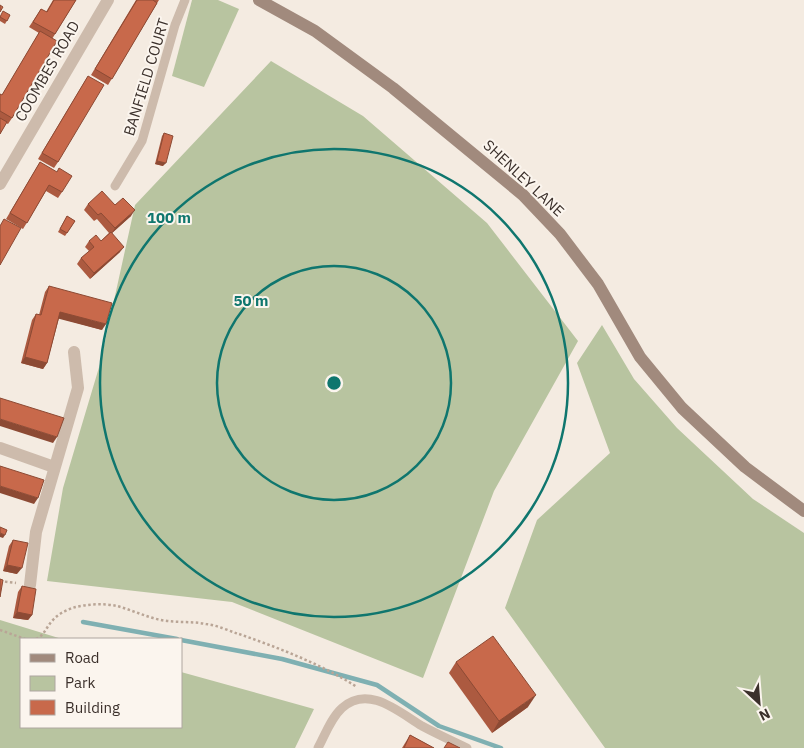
<svg xmlns="http://www.w3.org/2000/svg" width="804" height="748" viewBox="0 0 804 748" font-family="'IBM Plex Sans',sans-serif">
<style>
.green{fill:#b8c4a0}
.lines{fill:none;stroke-linecap:round;stroke-linejoin:round}
.stream{stroke:#7fb0b2;stroke-width:4.5}
.path{stroke:#b9a596;stroke-width:2.5;stroke-dasharray:2.5 2.5;stroke-linecap:butt}
.service{stroke:#cdbbac;stroke-width:9}
.minor{stroke:#cdbbac;stroke-width:12}
.secondary{stroke:#a18a7d;stroke-width:12}
.wall{fill:#ac5a40}
.shaded-wall{fill:#8c4a34}
.building{fill:#c8694b;stroke:#8c4a34}
.ring{fill:none;stroke:#0f766e;stroke-width:2.5}
.labels{text-anchor:middle;dominant-baseline:central;stroke-width:4;stroke-linejoin:round;paint-order:stroke}
.street-label{font-size:15px;fill:#3b302b;stroke:#fbf5ee}
.centre{fill:#0f766e;stroke:#fbf5ee;stroke-width:2.5}
.ring-label{font-size:15px;text-anchor:middle;font-weight:bold;fill:#0f766e;stroke:#fbf5ee;stroke-width:4;stroke-linejoin:round;paint-order:stroke}
</style>
<rect width="100%" height="100%" fill="#f4ebe1"/>
<g class="green">
<path d="M 192,0 L 218,0 L 239,9 L 204,87 L 172,76 Z"/>
<path d="M 271,61 L 363,116 L 487,223 L 578,341 L 494,491 L 423,678 L 232,602 L 47,581 L 63,488 L 100,364 L 135,205 Z"/>
<path d="M 602,325 L 634,379 L 677,428 L 753,499 L 804,533 L 804,748 L 605,748 L 505,608 L 537,520 L 610,453 L 577,363 Z"/>
<path d="M 0,620 L 62,639 L 21,639 L 21,727 L 181,727 L 181,672 L 314,709 L 295,748 L 0,748 Z"/>
</g>
<g class="lines">
<g class="stream">
<path d="M 83,622 L 177,639"/>
<path d="M 181,640 L 282,659 L 377,685 L 439,726 L 501,748"/>
</g>
<g class="path">
<path d="M 0,581 L 16,583"/>
<path d="M 0,630 L 25,639"/>
<path d="M 36,639 C 45,635 46,627 53,620 C 58,614 65,611 72,608 C 86,604 104,603 117,606 C 132,610 146,617 161,620 C 176,623 191,621 206,624 C 217,625 229,631 239,634 C 279,648 321,664 357,687"/>
</g>
<g class="service">
<path d="M 115,186 L 142,141 L 175,25 L 185,0"/>
<path d="M 318,748 C 325,735 331,718 342,708 C 368,684 399,712 422,726 C 437,734 452,741 467,748"/>
</g>
<g class="minor">
<path d="M 0,184 L 108,0"/>
<path d="M 0,448 L 54,467"/>
<path d="M 30,585 L 36,532 L 78,388 L 74,352"/>
</g>
<path class="secondary" d="M 259,0 L 315,31 L 393,88 L 523,195 L 560,234 L 598,284 L 640,357 L 682,408 L 745,467 L 804,511"/>
</g>
<g class="wall">
<path d="M 53,0 L 76,0 L 52,39 L 12,118 L 8,124 L 6,123 L 0,134 L 0,94 L 2,95 L 39,33 L 29,27 L 41,9 L 46,12 Z"/>
<path d="M 136,0 L 159,0 L 108,85 L 91,75 Z"/>
<path d="M 10,15 L 5,24 L 0,21 L 0,16 Z"/>
<path d="M 88,76 L 58,162 L 54,168 L 38,159 Z"/>
<path d="M 164,133 L 163,166 L 155,164 L 162,136 Z"/>
<path d="M 40,162 L 62,192 L 58,198 L 46,191 L 23,229 L 6,219 Z"/>
<path d="M 88,204 L 115,205 L 131,216 L 112,233 L 120,252 L 90,279 L 77,264 L 81,258 L 89,251 L 85,247 L 89,241 L 101,241 L 109,233 L 97,219 L 94,221 L 84,210 Z"/>
<path d="M 67,216 L 75,221 L 65,236 L 58,232 Z"/>
<path d="M 49,286 L 102,330 L 59,318 L 47,363 L 43,369 L 21,363 L 32,320 L 36,314 L 39,315 L 45,292 Z"/>
<path d="M 13,540 L 17,574 L 3,571 L 9,546 Z"/>
<path d="M 22,586 L 32,615 L 28,620 L 13,618 L 18,592 Z"/>
<path d="M 456,662 L 528,707 L 492,733 L 449,673 Z"/>
<path d="M 410,735 L 434,748 L 402,748 Z"/>
</g>
<g class="shaded-wall">
<path d="M 157,161 L 166,163 L 163,166 L 155,164 Z"/>
<path d="M 135,210 L 131,216 L 111,234 L 115,228 Z"/>
<path d="M 124,247 L 120,252 L 90,279 L 94,273 Z"/>
<path d="M 60,312 L 106,324 L 102,330 L 56,318 Z"/>
<path d="M 25,357 L 47,363 L 43,369 L 21,363 Z"/>
<path d="M 0,419 L 57,437 L 53,443 L 0,426 Z"/>
<path d="M 0,486 L 38,498 L 34,504 L 0,493 Z"/>
<path d="M 0,533 L 5,535 L 3,538 L 0,537 Z"/>
<path d="M 7,565 L 22,568 L 17,574 L 3,571 Z"/>
<path d="M 17,612 L 32,615 L 28,620 L 13,618 Z"/>
<path d="M 536,695 L 528,707 L 492,733 L 499,721 Z"/>
</g>
<g class="building">
<path d="M 54,0 L 76,0 L 55,34 L 33,22 L 41,9 L 47,12 Z"/>
<path d="M 137,0 L 153,0 L 157,3 L 112,79 L 95,69 Z"/>
<path d="M 0,5 L 3,7 L 0,12 Z"/>
<path d="M 3,11 L 10,15 L 7,21 L 0,17 Z"/>
<path d="M 40,31 L 57,41 L 12,118 L 0,111 L 0,94 L 2,95 Z"/>
<path d="M 88,76 L 104,85 L 58,162 L 42,153 Z"/>
<path d="M 0,118 L 7,122 L 0,134 Z"/>
<path d="M 164,133 L 173,136 L 166,163 L 157,161 Z"/>
<path d="M 40,162 L 57,172 L 59,168 L 72,176 L 62,192 L 49,185 L 27,223 L 10,213 Z"/>
<path d="M 102,191 L 115,205 L 123,198 L 135,210 L 115,228 L 101,213 L 98,215 L 88,204 Z"/>
<path d="M 67,216 L 75,221 L 67,233 L 60,229 Z"/>
<path d="M 4,219 L 21,228 L 0,265 L 0,226 Z"/>
<path d="M 111,232 L 124,247 L 94,273 L 81,258 L 94,247 L 89,241 L 96,235 L 101,241 Z"/>
<path d="M 49,286 L 112,303 L 106,324 L 60,312 L 47,363 L 25,357 L 36,314 L 41,315 Z"/>
<path d="M 0,398 L 64,418 L 57,437 L 0,419 Z"/>
<path d="M 0,466 L 44,480 L 38,498 L 0,486 Z"/>
<path d="M 0,527 L 7,530 L 5,535 L 0,533 Z"/>
<path d="M 13,540 L 28,543 L 22,568 L 7,565 Z"/>
<path d="M 0,579 L 3,580 L 0,597 Z"/>
<path d="M 22,586 L 36,589 L 32,615 L 17,612 Z"/>
<path d="M 493,636 L 536,695 L 499,721 L 456,662 Z"/>
<path d="M 410,735 L 434,748 L 404,748 Z"/>
<path d="M 448,742 L 460,748 L 444,748 Z"/>
</g>
<g class="ring">
<circle cx="334" cy="383" r="117"/>
<circle cx="334" cy="383" r="234"/>
</g>
<g class="labels">
<g class="street-label">
<text transform="translate(47 71) rotate(-60)">COOMBES ROAD</text>
<text transform="translate(146 77) rotate(-73)">BANFIELD COURT</text>
<text transform="translate(524 178) rotate(43)">SHENLEY LANE</text>
</g>
</g>
<circle cx="334" cy="383" r="8" class="centre"/>
<g class="ring-label">
<text x="169" y="223">100 m</text>
<text x="251" y="306">50 m</text>
</g>
<rect x="20" y="638" width="162" height="90" fill="#fbf5ee" stroke="#aea6a0"/>
<rect x="30" y="654" width="25" height="8" fill="#a18a7d" stroke="#aea6a0"/>
<text x="65" y="663" font-size="15" fill="#3b302b">Road</text>
<rect x="30" y="676" width="25" height="15" fill="#b8c4a0" stroke="#aea6a0"/>
<text x="65" y="688" font-size="15" fill="#3b302b">Park</text>
<rect x="30" y="700" width="25" height="15" fill="#c8694b" stroke="#aea6a0"/>
<text x="65" y="713" font-size="15" fill="#3b302b">Building</text>
<g transform="translate(759 703) rotate(154)" stroke="#fbf5ee" stroke-width="4" paint-order="stroke">
<path d="M0-4L9 19L0 12L-9 19Z" fill="#3b302b"/>
<text y="-8" font-size="14" font-weight="bold" text-anchor="middle" fill="#3b302b">N</text>
</g>
</svg>
